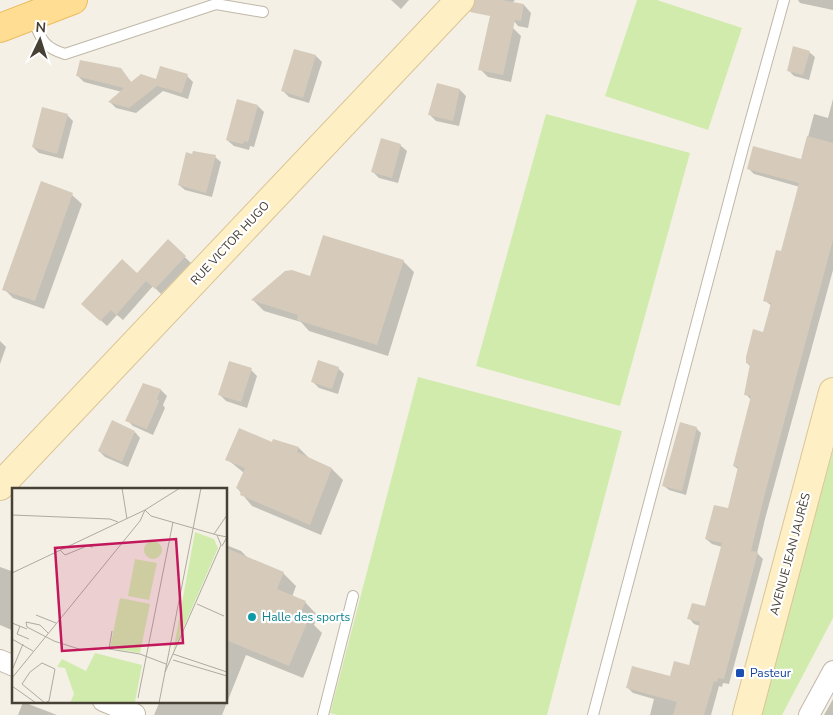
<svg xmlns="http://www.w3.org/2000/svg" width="833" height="715" viewBox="0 0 833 715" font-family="'Nunito Sans',sans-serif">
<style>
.green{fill:#d1ebad}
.shadow{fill:#0003}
.building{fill:#d6cbbb}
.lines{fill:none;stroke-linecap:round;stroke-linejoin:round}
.lane-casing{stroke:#c0b7a8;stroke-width:12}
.street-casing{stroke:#c0b7a8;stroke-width:22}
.secondary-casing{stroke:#dac595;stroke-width:30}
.primary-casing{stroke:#eabc5e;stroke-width:30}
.lane{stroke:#fff;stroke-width:10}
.street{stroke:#fff;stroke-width:20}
.secondary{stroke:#ffefc5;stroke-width:28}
.primary{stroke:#ffde94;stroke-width:28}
.culture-dot{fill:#0f9aa8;stroke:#fff;stroke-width:2}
.transit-dot{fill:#1a4fb4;stroke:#fff;stroke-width:2}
.labels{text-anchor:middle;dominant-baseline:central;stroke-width:4.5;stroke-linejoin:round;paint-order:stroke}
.street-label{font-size:12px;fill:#474035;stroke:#fff}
.culture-label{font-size:12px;fill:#0d838f;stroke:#fff;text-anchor:start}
.transit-label{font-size:12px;fill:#164399;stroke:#fff;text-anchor:start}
.inset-road{fill:none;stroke:#afaa9f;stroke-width:1}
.view{fill:#c2185b;fill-opacity:0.15;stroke:#c2185b;stroke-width:2.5}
.inset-edge{fill:none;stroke:#474035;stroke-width:2.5}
</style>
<rect width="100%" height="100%" fill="#f4f0e6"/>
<g class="green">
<path d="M 637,0 L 657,0 L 742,28 L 708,130 L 605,96 Z"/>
<path d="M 546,114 L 690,153 L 620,406 L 476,366 Z"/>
<path d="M 418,377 L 622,431 L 547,715 L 338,715 L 330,713 Z"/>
<path d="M 833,450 L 833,618 L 782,715 L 761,715 Z"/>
</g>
<g class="shadow">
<path d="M 391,0 L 409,0 L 401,9 Z"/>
<path d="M 497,0 L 515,0 L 512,3 L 524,5 L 531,13 L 528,28 L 518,26 Z"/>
<path d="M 798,0 L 833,0 L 833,10 L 800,3 Z"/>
<path d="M 513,28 L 521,36 L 511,82 L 488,77 L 480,69 Z"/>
<path d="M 295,50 L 316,56 L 322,62 L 309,103 L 289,97 L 283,91 Z"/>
<path d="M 809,52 L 815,57 L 809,80 L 794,76 L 788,70 Z"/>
<path d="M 120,69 L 132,83 L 187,76 L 193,82 L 188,99 L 163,91 L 136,113 L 116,108 L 110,102 L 122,92 L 84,82 L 78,76 Z"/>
<path d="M 438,85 L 460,90 L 466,96 L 459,126 L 436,121 L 430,115 Z"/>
<path d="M 833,99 L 833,270 L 765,519 L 757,553 L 763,559 L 729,684 L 723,683 L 722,687 L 719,686 L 711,715 L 650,715 L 654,699 L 633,693 L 628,688 L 671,678 L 690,667 L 700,626 L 694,624 L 689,618 L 706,608 L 722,547 L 712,544 L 706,539 L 728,510 L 739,470 L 734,466 L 751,400 L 746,394 L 751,367 L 747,363 L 764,333 L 772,306 L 764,300 L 782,252 L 800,187 L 754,174 L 749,169 L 802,160 L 814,114 L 828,118 Z"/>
<path d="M 258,106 L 264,112 L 254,147 L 250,146 L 249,150 L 234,146 L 227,140 Z"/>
<path d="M 67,115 L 73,121 L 63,159 L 39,153 L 33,147 Z"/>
<path d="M 400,145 L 407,151 L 398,183 L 379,178 L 373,172 Z"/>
<path d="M 215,157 L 221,162 L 212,197 L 185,190 L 179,185 Z"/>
<path d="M 72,195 L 82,204 L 44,309 L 13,298 L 4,289 Z"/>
<path d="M 168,241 L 191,263 L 161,294 L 153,286 L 123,320 L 117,315 L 107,326 L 83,304 L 137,275 Z"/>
<path d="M 403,261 L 414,272 L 388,356 L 309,331 L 301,322 L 264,311 L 253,300 L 311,278 Z"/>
<path d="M 0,341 L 6,347 L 0,364 Z"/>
<path d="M 338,368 L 344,374 L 338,394 L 319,388 L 312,381 Z"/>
<path d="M 251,370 L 257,376 L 247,408 L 226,401 L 220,395 Z"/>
<path d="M 144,384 L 161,390 L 167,396 L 163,405 L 165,408 L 153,435 L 133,426 L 127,420 Z"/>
<path d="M 696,428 L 701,433 L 686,495 L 669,490 L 664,486 Z"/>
<path d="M 135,432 L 140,438 L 128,467 L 105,457 L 99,451 Z"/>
<path d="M 274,440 L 299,448 L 311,460 L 332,469 L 343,480 L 321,535 L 252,506 L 237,488 L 244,473 L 227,459 L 272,443 Z"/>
<path d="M 226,545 L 241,551 L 249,559 L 283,573 L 296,586 L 292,597 L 305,602 L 318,616 L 314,625 L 322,633 L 303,678 L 246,655 L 222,715 L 154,715 L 160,701 L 226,701 Z"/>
<path d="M 0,567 L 14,572 L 14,631 L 0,625 Z"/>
<path d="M 833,699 L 833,715 L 824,715 Z"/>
<path d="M 23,702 L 57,715 L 18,715 Z"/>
</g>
<g class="building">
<path d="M 475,0 L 501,0 L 524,4 L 521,21 L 515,20 L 503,75 L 478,70 L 490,16 L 470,12 Z"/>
<path d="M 793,46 L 810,51 L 803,75 L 787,71 Z"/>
<path d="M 294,49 L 316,55 L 303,98 L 281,91 Z"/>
<path d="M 80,60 L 121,68 L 131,82 L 141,74 L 156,79 L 160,66 L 188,74 L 182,93 L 157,86 L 129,108 L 108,102 L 124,88 L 76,76 Z"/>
<path d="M 437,83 L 460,89 L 453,121 L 428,115 Z"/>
<path d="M 237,99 L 258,105 L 248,142 L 244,141 L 243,144 L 226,140 Z"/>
<path d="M 42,107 L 68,114 L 57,154 L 32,147 Z"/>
<path d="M 807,136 L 833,143 L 833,240 L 765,493 L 751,551 L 758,552 L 724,679 L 718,678 L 717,682 L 714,681 L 704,715 L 673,715 L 677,702 L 626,688 L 632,666 L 670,676 L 674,661 L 689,665 L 700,622 L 687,619 L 692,603 L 705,606 L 722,543 L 705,539 L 714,505 L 728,508 L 738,467 L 733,466 L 751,396 L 744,395 L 750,364 L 746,363 L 746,357 L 753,329 L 763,332 L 771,303 L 763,301 L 776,250 L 781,251 L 799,183 L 747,169 L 753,146 L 801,159 Z"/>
<path d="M 381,138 L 401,144 L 392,178 L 371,172 Z"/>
<path d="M 193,151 L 216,155 L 206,193 L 178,185 L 186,152 L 192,154 Z"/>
<path d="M 41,181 L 73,193 L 35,301 L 2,290 Z"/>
<path d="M 323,235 L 404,260 L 377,345 L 297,320 L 298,315 L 251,300 L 285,271 L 292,270 L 310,276 Z"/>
<path d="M 168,239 L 186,256 L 155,289 L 146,281 L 116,315 L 111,310 L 100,321 L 81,304 L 122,259 L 137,273 Z"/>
<path d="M 318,360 L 339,367 L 332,389 L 311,382 Z"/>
<path d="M 229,361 L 252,368 L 241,402 L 218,395 Z"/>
<path d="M 143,383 L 161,389 L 157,399 L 159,401 L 147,429 L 125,421 Z"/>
<path d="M 112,420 L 135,431 L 122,462 L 98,451 Z"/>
<path d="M 680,422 L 697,427 L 682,491 L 662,486 Z"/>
<path d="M 239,428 L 272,442 L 273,439 L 299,447 L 297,452 L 332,468 L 310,525 L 240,495 L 241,491 L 236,488 L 245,468 L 225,460 Z"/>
<path d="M 226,548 L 284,572 L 277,589 L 306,601 L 300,614 L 309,618 L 289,666 L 226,640 Z"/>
</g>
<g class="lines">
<defs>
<g id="lane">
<path d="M 32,17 C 41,38 42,47 65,54 L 216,4 L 263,12"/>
<path d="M 323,715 L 353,596"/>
<path d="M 593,715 L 744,144 L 784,0"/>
</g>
<g id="street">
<path d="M 0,660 L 14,666"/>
<path d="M 103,701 L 135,714"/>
<path d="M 809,715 L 833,671"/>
</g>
<g id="secondary">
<path d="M 0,486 L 460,0"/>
<path d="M 747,715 L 833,392"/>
</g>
<path id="primary" d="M 0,28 L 73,0"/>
</defs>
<use href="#lane" class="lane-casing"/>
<use href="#street" class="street-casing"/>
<use href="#secondary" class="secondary-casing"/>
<use href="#primary" class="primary-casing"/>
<use href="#lane" class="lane"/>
<use href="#street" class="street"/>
<use href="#secondary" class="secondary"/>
<use href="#primary" class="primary"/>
</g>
<circle class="culture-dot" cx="252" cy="617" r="5"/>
<rect class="transit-dot" x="735" y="668" width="10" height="10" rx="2.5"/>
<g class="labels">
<g class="street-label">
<text transform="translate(230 243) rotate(-47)">RUE VICTOR HUGO</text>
<text transform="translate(790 554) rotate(-75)">AVENUE JEAN JAURÈS</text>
</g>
<g class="culture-label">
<text x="262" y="617">Halle des sports</text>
</g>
<g class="transit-label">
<text x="750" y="673">Pasteur</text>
</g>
</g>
<g transform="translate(12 488)">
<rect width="215" height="215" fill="#f4f0e6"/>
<path d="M 183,44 L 202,51 L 206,60 L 161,164 ZM132 62a9 9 0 1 1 18 0a9 9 0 1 1-18 0ZM 123,71 L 145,75 L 137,112 L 116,108 ZM 108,110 L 138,116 L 128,165 L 98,160 ZM 83,165 L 130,177 L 123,214 L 58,215 L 62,206 L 53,180 L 45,179 L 50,171 L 74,183 Z" fill="#d1ebad"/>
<path class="inset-road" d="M 110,0 L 115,31M 0,27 L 98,31 L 106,34M 202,46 L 215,27M 205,47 L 215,49 L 210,58M 48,62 L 53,67 L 75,58 L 81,59M 0,85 L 133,22 L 168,0M 185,116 L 212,128M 24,127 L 44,135M 0,135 L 15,141M 8,138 L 5,146 L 17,151M 100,143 L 97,161 L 128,166 L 154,176M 36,145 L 28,137 L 14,134 L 15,139 L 42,153 L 70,162M 0,151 L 21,163M 161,166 L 215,184M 161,172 L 215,188M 1,180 L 11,156M 0,190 L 128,33 L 133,22 L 139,28 L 205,47 L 209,57 L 153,184M 0,198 L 24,215M 126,210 L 161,34M 33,215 L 10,196 L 18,184 L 30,175 L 43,181 L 37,213 L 33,215M 147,215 L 189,0"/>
<path class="view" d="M 164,51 L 171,155 L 50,163 L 43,60 Z"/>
<rect width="215" height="215" class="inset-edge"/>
</g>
<g transform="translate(40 40) rotate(4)" stroke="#ffffff" stroke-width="4" paint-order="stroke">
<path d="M0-4L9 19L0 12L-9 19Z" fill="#474035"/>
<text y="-8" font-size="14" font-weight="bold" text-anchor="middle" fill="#474035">N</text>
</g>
</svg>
